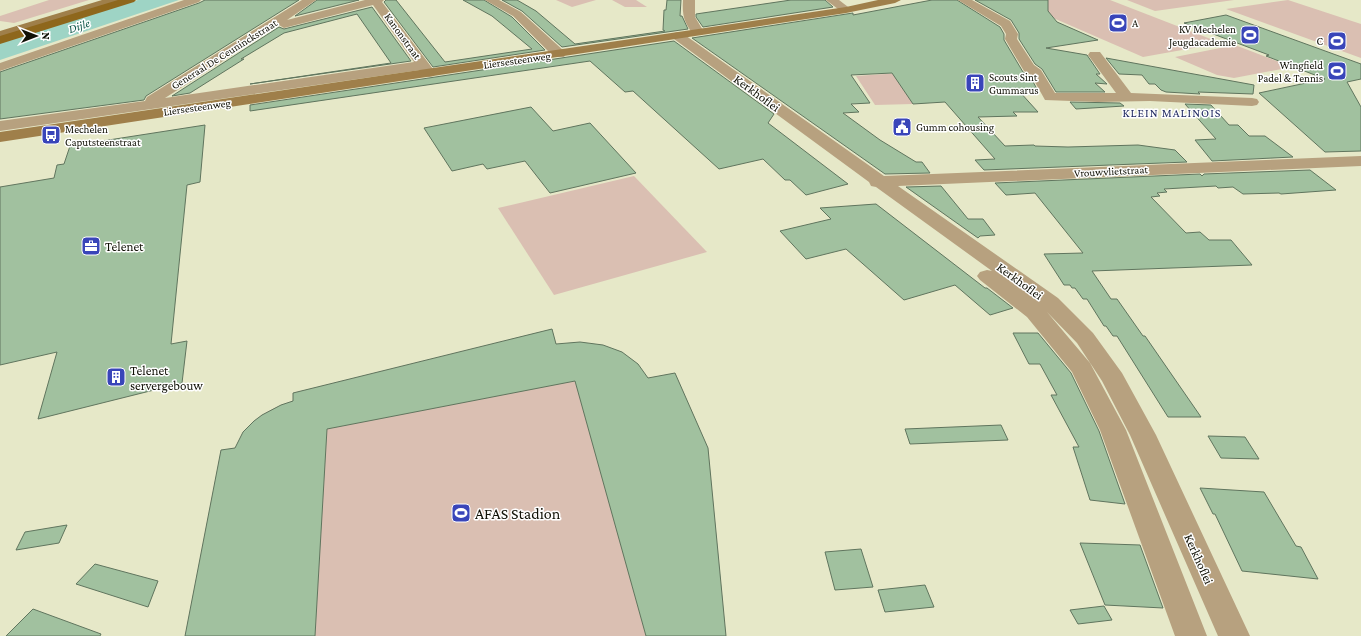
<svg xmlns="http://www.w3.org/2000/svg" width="1361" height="636" viewBox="0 0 1361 636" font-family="'Crimson Pro',serif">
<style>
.green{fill:#dabfb2}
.water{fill:#9ed4c5}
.building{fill:#a1c19f;stroke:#60755e}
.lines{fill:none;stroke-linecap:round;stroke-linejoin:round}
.street{fill:#b7a17f;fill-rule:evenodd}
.secondary{fill:#9f7f4a;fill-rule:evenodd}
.primary{fill:#8e671c;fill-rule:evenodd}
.labels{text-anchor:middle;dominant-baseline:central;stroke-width:3;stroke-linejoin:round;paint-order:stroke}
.far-poi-label{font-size:11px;fill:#111106;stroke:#fff;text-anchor:start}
.far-street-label{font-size:11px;fill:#111106;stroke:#fff}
.far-water-label{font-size:12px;font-style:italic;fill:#0a5446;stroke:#fff}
.far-neighbourhood-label{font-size:12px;letter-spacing:1px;fill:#202961;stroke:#fff}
.street-label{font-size:13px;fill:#111106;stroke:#fff}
.poi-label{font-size:13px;fill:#111106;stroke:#fff;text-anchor:start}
.near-poi-label{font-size:16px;fill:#111106;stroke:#fff;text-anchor:start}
</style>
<rect width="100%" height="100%" fill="#e6e8c8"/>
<g class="green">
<path d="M 49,0 L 89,0 L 14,23 L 0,21 L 0,16 Z"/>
<path d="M 556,0 L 596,0 L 572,7 Z"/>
<path d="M 612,0 L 636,0 L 647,7 L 625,7 Z"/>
<path d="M 1045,0 L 1110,0 L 1221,43 L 1143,57 L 1021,4 Z"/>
<path d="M 1127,0 L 1234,0 L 1155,11 Z"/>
<path d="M 1288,0 L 1361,24 L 1361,58 L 1226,9 Z"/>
<path d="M 1235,45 L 1292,67 L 1234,78 L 1217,75 L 1175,57 Z"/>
<path d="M 959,69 L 913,104 L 875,105 L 856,76 Z"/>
<path d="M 634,176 L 707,252 L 554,295 L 498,208 Z"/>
<path d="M 552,329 L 556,344 C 598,345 621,341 648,378 L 675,373 L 708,448 L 726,636 L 185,636 L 221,450 L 235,448 C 248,421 265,410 293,401 L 293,393 Z"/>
</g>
<path class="water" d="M 138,0 L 179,0 L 0,60 L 0,43 Z"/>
<g class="building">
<path d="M 205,0 L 299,0 L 146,96 L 144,100 L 0,119 L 0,72 L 199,3 Z"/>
<path d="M 317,0 L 359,0 L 295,16 Z"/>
<path d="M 386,0 L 396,0 L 445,62 L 532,49 L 492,16 L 463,0 L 484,0 L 512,17 L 545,50 L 433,67 L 384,2 Z"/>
<path d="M 502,0 L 517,0 L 536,11 L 575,44 L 665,31 L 663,30 L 664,10 L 666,10 L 667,0 L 681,0 L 680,16 L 682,16 L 688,29 L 562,47 L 522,11 Z"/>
<path d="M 791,0 L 825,0 L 833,7 L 703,27 L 696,17 L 696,14 Z"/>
<path d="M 932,0 L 957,0 L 1000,27 L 1004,34 L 1004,40 L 1023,72 L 1030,76 L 1038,91 L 1019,91 L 1038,112 L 1013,112 L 1017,116 L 978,117 L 1005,146 L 1034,145 L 1035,146 L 1068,147 L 1138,145 L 1175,150 L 1187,162 L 984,170 L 975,160 L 995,159 L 945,102 L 913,104 L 892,73 L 851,75 L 870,103 L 851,104 L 859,112 L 843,113 L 880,140 L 916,162 L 922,162 L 930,173 L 885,174 L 692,38 L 853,13 L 853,15 Z"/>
<path d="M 975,0 L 1048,0 L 1048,11 L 1057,22 L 1098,40 L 1046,48 L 1087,55 L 1100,74 L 1096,74 L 1107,84 L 1095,83 L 1105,92 L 1056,92 L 1042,69 L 1035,64 L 1019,39 L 1019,33 L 1011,20 Z"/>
<path d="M 372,7 L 411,61 L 250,84 L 391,63 L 357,14 L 284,33 L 241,59 L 244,59 L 190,93 L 172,96 L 279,27 L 284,29 Z"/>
<path d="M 1226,15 L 1361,64 L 1361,79 L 1347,82 L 1361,107 L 1361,151 L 1325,152 L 1259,93 L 1325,79 L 1266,56 L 1269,55 L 1184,23 Z"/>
<path d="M 674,41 L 774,114 L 768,123 L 848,184 L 806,195 L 790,180 L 785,180 L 763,159 L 719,169 L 633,91 L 625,92 L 590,61 L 250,111 L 250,105 Z"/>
<path d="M 1106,58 L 1254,85 L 1253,94 L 1198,92 L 1200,94 L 1166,92 L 1161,90 L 1155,84 L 1149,84 L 1142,75 L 1119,74 Z"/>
<path d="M 1070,102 L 1120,103 L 1124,106 L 1076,109 Z"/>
<path d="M 1185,104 L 1211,105 L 1229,125 L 1238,125 L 1249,136 L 1265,136 L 1293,157 L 1212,161 L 1195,140 L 1216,139 Z"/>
<path d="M 531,107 L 553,131 L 590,123 L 636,173 L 550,193 L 525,161 L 487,169 L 483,164 L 452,171 L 424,128 Z"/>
<path d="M 205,125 L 200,182 L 187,185 L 171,344 L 187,341 L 182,383 L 38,419 L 57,352 L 0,365 L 0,187 L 54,178 L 57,165 L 64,164 L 70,146 Z"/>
<path d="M 1310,170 L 1336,190 L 1281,194 L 1279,193 L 1243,194 L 1233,187 L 1218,188 L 1216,186 L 1164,189 L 1167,192 L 1157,193 L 1160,196 L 1151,197 L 1186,233 L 1200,232 L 1209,240 L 1231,240 L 1252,265 L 1092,271 L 1111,299 L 1117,299 L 1143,336 L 1145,336 L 1201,417 L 1168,417 L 1117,336 L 1113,336 L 1106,326 L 1104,326 L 1087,299 L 1083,299 L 1075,288 L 1072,288 L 1070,285 L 1064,285 L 1044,254 L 1083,253 L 1035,193 L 1006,195 L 995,183 L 1200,174 L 1202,176 L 1204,174 Z"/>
<path d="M 941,186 L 968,219 L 983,219 L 995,235 L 980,236 L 978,238 L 906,187 Z"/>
<path d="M 876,204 L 985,288 L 987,288 L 1013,308 L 990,315 L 955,285 L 904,300 L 846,249 L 806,259 L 780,231 L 831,219 L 820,208 Z"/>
<path d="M 552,329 L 556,344 L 580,342 L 603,345 L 622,352 L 638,364 L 648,378 L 675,373 L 708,448 L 726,636 L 646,636 L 575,381 L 327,429 L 315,636 L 185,636 L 221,450 L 235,448 L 243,432 L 254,421 L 262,415 L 281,405 L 293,401 L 293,393 Z"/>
<path d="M 1013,333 L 1038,333 L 1071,373 L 1099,431 L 1125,504 L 1090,500 L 1073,447 L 1079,447 L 1051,395 L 1057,395 L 1040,364 L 1029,364 Z"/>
<path d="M 1001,425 L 1008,440 L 910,444 L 905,429 Z"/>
<path d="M 1208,436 L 1245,437 L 1259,459 L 1221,458 Z"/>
<path d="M 1200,488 L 1264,492 L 1296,546 L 1301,547 L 1318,579 L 1242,571 L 1215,514 L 1213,514 Z"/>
<path d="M 67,525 L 59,543 L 16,550 L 25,532 Z"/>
<path d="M 1080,543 L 1140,545 L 1163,608 L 1105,605 Z"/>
<path d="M 861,549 L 873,587 L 835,590 L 825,552 Z"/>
<path d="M 95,564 L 158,581 L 148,607 L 76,584 Z"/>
<path d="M 925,585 L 934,607 L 885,612 L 878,590 Z"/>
<path d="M 1104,606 L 1112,620 L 1078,624 L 1070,610 Z"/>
<path d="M 33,609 L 101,634 L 100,636 L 6,636 Z"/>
</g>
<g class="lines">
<g class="street">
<path d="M 184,0 L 201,0 L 199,2 L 0,71 L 0,63 Z"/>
<path d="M 302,0 L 316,0 L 287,20 L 365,0 L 384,0 L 382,2 L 436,73 L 434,76 L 429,77 L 424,76 L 420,70 L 0,131 L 0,121 L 145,101 L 147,97 ZM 373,5 L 414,62 L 165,98 L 279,25 L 284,28 Z"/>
<path d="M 485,0 L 499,0 L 521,12 L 564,51 L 566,54 L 564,57 L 554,57 L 513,16 Z"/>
<path d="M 683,0 L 695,0 L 695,17 L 704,32 L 702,35 L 694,35 C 684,23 682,15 683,0 Z"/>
<path d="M 826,0 L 839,0 L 852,10 L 850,12 L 842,12 Z"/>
<path d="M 958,0 L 972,0 L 1010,21 L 1018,34 L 1017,39 L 1034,65 L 1041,70 L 1055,93 L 1116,93 L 1088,55 L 1090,52 L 1100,52 L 1131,93 L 1252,98 L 1257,99 L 1259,102 L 1257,105 L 1252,106 L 1150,101 L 1098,102 L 1045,100 L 1031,75 L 1024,71 L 1005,39 L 1006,34 L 1001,26 Z"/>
<path d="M 678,32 L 682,33 L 884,176 L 1361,156 L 1361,166 L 898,186 L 1058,298 L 1093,333 L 1122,373 L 1156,435 L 1250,636 L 1218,636 L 1130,435 L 1102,381 L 1077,343 L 1047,312 L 1090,363 L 1126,430 L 1207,636 L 1175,636 L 1100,430 L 1072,372 L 1027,317 L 980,280 L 977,276 L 980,272 L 987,270 L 992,271 L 876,187 L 871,186 L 869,182 L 674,39 L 672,36 L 674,33 Z"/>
</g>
<g class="secondary">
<path d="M 102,0 L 120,0 L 118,2 L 0,39 L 0,31 Z"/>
<path d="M 878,0 L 901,0 L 895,3 L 846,13 L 0,142 L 0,132 C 282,90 564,49 846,7 Z"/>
</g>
<path class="primary" d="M 118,0 L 136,0 L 134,2 L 0,44 L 0,36 Z"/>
</g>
<defs>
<symbol id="stadium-square" viewBox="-11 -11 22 22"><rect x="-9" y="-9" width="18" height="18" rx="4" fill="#3945b9" stroke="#fff"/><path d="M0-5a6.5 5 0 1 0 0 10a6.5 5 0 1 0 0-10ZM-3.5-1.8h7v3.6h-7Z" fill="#fff"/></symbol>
<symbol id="building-square" viewBox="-11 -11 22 22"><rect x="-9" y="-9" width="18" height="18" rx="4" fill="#3945b9" stroke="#fff"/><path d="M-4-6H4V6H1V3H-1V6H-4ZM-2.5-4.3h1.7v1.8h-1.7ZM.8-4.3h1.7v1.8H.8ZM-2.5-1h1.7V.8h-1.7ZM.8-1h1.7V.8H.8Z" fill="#fff"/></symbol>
<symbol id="civic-square" viewBox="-11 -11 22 22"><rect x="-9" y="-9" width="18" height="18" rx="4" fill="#3945b9" stroke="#fff"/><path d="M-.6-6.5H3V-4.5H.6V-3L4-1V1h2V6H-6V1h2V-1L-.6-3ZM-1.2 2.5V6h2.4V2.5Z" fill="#fff"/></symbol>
<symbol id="bus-square" viewBox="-11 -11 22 22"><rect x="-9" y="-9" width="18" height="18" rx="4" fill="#3945b9" stroke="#fff"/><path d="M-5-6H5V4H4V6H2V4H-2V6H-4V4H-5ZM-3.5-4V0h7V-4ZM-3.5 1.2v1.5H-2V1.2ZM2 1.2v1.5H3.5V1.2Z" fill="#fff"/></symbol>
<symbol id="office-square" viewBox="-11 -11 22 22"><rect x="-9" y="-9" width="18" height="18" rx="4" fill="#3945b9" stroke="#fff"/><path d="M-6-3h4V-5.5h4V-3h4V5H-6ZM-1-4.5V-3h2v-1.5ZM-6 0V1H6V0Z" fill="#fff"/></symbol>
</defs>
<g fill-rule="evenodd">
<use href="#stadium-square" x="1107" y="12" width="22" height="22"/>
<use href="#stadium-square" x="1239" y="24" width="22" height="22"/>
<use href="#stadium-square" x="1326" y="30" width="22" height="22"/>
<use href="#stadium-square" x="1326" y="60" width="22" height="22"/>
<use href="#building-square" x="964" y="72" width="22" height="22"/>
<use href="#civic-square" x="891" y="116" width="22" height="22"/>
<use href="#bus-square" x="40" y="124" width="22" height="22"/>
<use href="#office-square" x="80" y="235" width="22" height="22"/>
<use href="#building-square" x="105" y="366" width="22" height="22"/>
<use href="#stadium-square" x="450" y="502" width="22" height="22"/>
</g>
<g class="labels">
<g class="far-poi-label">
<text x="1132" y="23">A</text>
<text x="1236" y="29" text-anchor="end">KV Mechelen<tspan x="1236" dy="13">Jeugdacademie</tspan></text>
<text x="1323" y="41" text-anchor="end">C</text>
<text x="1323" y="65" text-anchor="end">Wingfield<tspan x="1323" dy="13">Padel &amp; Tennis</tspan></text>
<text x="989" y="77">Scouts Sint<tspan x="989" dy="13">Gummarus</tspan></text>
<text x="916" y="127">Gumm cohousing</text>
<text x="65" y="129">Mechelen<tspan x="65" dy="13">Caputsteenstraat</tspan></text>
</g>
<g class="far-street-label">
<text transform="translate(403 36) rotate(54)">Kanonstraat</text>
<text transform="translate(224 54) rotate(-32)">Generaal De Ceuninckstraat</text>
<text transform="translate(517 60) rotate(-8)">Liersesteenweg</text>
<text transform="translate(197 107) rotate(-8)">Liersesteenweg</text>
<text transform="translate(1111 171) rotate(-3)">Vrouwvlietstraat</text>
</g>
<g class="far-water-label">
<text transform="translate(79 26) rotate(-18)">Dijle</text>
</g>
<g class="far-neighbourhood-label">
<text x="1172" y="113">KLEIN MALINOIS</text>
</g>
<g class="street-label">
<text transform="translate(757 93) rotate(36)">Kerkhoflei</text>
<text transform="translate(1020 281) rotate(36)">Kerkhoflei</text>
<text transform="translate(1199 559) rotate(66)">Kerkhoflei</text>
</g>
<g class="poi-label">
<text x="105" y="246">Telenet</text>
<text x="130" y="370">Telenet<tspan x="130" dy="15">servergebouw</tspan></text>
</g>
<g class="near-poi-label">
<text x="475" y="513">AFAS Stadion</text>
</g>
</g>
<g transform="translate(36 36) rotate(90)" stroke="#ffffff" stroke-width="3" paint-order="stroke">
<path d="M0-3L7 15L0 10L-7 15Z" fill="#111106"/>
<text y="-6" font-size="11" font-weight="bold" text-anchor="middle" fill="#111106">N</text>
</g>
</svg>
